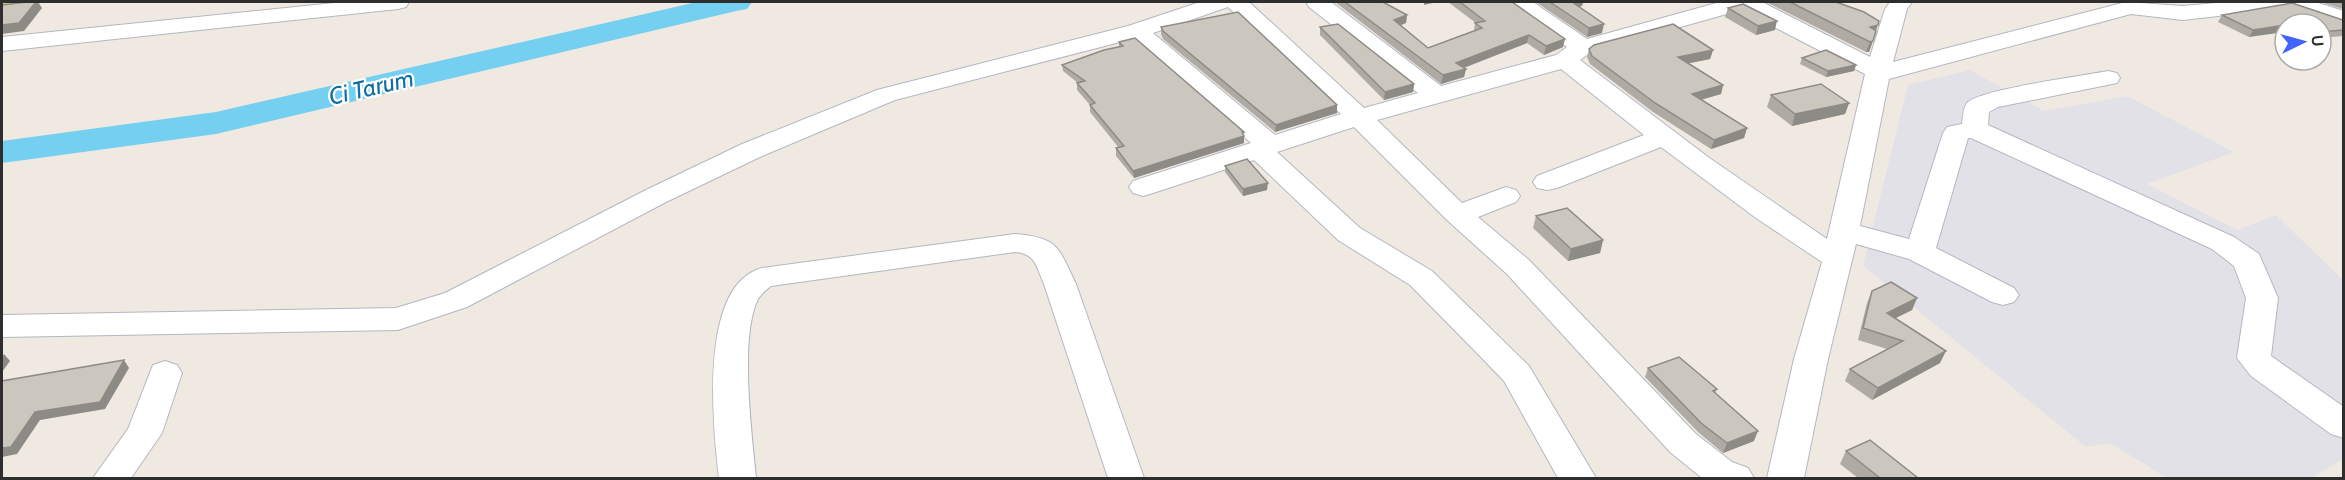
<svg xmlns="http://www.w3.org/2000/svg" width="2345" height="480" viewBox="0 0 2345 480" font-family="Cabin,sans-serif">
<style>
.industrial{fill:#e3e1e8}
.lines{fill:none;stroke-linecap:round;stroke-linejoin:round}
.river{fill:#75cff0;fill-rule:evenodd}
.minor-casing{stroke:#b4b7c1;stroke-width:2}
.major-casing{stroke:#c9c9c9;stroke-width:1}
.minor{fill:#fff;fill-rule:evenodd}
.major{fill:#f2d163;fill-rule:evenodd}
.wall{fill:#afaba4}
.shaded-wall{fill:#8e8b86}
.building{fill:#cbc7bf;stroke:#8e8b86;stroke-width:1.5}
.labels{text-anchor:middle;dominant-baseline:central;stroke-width:4.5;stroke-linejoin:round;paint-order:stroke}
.water-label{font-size:24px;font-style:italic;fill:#0d6fa3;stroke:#fff}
</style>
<rect width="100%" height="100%" fill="#efe9e1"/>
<path class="industrial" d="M 1970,70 L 2044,111 L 2127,96 L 2234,152 L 2147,184 L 2237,230 L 2276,215 L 2343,280 L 2343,459 L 2311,478 L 2167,478 L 2110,443 L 2086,447 L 1863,266 L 1908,85 Z"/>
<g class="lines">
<path class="river" d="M 697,2 L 752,2 L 747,9 L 736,11 L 216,134 L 2,163 L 2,141 L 216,112 Z"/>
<defs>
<g id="minor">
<path d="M 344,2 L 409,2 L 406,7 L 398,9 L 2,51 L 2,37 Z"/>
<path d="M 1200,2 L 1249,2 L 1364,108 L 1418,93 L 1309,7 L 1306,2 L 1331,2 L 1441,86 L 1556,55 L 1567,47 L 1511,7 L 1508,2 L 1533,2 L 1587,39 L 1720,2 L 1762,2 L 1870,57 L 1885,9 L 1890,2 L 1912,2 L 1907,9 L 1893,62 L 2126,2 L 2183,6 L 2227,2 L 2315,2 L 2344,11 L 2344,26 L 2288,8 L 2183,20 L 2131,14 L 1889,79 L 1860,226 L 1909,239 L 1943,133 L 1947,127 L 1962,124 C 1963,117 1963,107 1968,102 C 1984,89 2082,76 2108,71 L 2117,73 L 2120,78 L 2117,83 L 1998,107 L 1989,112 L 1988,125 L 2234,237 L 2259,254 L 2278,298 L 2271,356 L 2344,407 L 2344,438 L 2331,434 L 2251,376 L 2237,358 L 2246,298 L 2234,266 L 2212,249 L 1971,138 L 1968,138 L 1936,248 L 2014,288 L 2019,295 L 2014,302 L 2003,305 L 1992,302 L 1909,259 L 1856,244 L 1828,359 L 1804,478 L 1767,478 L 1794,359 L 1822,262 L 1756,218 L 1661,147 L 1557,188 L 1547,190 L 1537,188 L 1533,182 L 1537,176 L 1644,135 L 1561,69 L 1377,120 L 1462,203 L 1506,187 L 1516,190 L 1520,196 L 1516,202 L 1478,217 L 1529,260 L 1696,434 L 1732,462 L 1748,468 L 1754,478 L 1702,478 L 1670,452 L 1507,274 L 1448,221 L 1354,127 L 1277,152 L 1360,228 L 1432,271 L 1529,366 L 1596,478 L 1558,478 L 1504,381 L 1473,349 L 1410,285 L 1338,240 L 1254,160 L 1153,193 L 1143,196 L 1133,193 L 1129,187 L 1133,181 L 1251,143 L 1132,39 L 895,100 L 762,156 L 666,202 L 467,307 L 398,330 L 2,337 L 2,315 L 396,308 L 445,293 L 646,190 L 742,144 L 877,90 L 1128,26 ZM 1228,7 L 1341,114 L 1275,135 L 1153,33 ZM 1741,10 L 1865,74 L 1827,239 L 1708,157 L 1580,60 L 1591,52 Z"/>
<path d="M 1015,234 C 1059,238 1058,247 1076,284 L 1144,478 L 1108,478 L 1044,284 C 1036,266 1036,254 1015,252 L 771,286 C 766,290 761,294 758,299 C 739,337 752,435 756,478 L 719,478 C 713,427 698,285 762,268 Z"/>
<path d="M 165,361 L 177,365 L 182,373 L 162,433 L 131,478 L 93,478 L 128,429 L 153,365 Z"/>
</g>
<path id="major" d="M 2,2 L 37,2 L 34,7 L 2,12 Z"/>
</defs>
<use href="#minor" class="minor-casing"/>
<use href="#major" class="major-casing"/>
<use href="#minor" class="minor"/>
<use href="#major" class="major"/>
</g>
<g class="wall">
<path d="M 1335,2 L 1383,2 L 1407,15 L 1406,23 L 1401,25 L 1428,48 L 1474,31 L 1475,23 L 1476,23 L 1448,2 L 1512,2 L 1563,47 L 1544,55 L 1527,43 L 1464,68 L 1466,69 L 1464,77 L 1441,84 Z"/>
<path d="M 1536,2 L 1583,2 L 1582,6 L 1579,6 L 1602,33 L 1587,37 Z"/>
<path d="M 1766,2 L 1836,2 L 1876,31 L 1869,52 L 1866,52 Z"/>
<path d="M 2320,2 L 2343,2 L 2343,9 Z"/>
<path d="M 1728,8 L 1775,30 L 1756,35 L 1725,17 Z"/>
<path d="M 2222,15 L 2343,20 L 2343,36 L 2321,38 L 2321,24 L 2285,24 L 2249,37 L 2218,22 Z"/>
<path d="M 1161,27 L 1337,105 L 1337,113 L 1275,132 L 1163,39 L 1161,34 Z"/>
<path d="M 1320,27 L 1414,84 L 1413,92 L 1384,100 L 1320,35 Z"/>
<path d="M 1119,42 L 1243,134 L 1244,136 L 1244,143 L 1134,178 L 1116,156 L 1116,148 L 1119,148 L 1090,112 L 1090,105 L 1077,90 L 1077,83 L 1078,83 L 1063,71 L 1062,65 L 1119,47 Z"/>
<path d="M 1589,49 L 1713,50 L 1710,59 L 1688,63 L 1723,85 L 1721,94 L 1701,100 L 1747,128 L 1744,138 L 1711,149 L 1653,112 L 1590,64 L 1587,57 Z"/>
<path d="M 1802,58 L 1856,65 L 1854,71 L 1826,77 L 1800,64 Z"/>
<path d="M 1771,95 L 1849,103 L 1845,114 L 1792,126 L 1767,107 Z"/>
<path d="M 1225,166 L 1267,190 L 1243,196 L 1225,172 Z"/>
<path d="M 1536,216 L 1603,240 L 1600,253 L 1568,261 L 1533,228 Z"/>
<path d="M 1872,291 L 1917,298 L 1912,310 L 1895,318 L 1940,363 L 1872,400 L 1845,381 L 1850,369 L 1887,349 L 1858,340 L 1867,303 Z"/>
<path d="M 1648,368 L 1717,389 L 1715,393 L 1754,441 L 1723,453 L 1698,432 L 1645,377 Z"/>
<path d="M 1846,451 L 1918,478 L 1858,478 L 1840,464 Z"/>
</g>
<g class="shaded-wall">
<path d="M 36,2 L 38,2 L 42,8 L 24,31 L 2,34 L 2,25 Z"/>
<path d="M 1424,2 L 1437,2 L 1424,5 Z"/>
<path d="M 1571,2 L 1583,2 L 1582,6 L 1570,9 Z"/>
<path d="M 1407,15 L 1406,23 L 1393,28 L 1394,20 Z"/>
<path d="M 1777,21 L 1775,30 L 1756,35 L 1758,26 Z"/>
<path d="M 1604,24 L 1602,33 L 1587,37 L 1589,28 Z"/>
<path d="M 1878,25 L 1874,36 L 1870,27 Z"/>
<path d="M 2285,25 L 2285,32 L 2249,37 L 2253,30 Z"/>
<path d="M 1529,35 L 1527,43 L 1455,71 L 1456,63 Z"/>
<path d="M 1565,39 L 1563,47 L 1544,55 L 1546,46 Z"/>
<path d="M 1873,41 L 1869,52 L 1866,52 L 1870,42 Z"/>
<path d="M 1713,50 L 1710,59 L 1676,66 L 1678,57 Z"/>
<path d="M 1856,65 L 1854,71 L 1826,77 L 1828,71 Z"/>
<path d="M 1466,69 L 1464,77 L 1441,84 L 1443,75 Z"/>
<path d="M 1414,84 L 1413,92 L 1384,100 L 1385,92 Z"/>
<path d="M 1723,85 L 1721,94 L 1689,103 L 1692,94 Z"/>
<path d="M 1849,103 L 1845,114 L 1792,126 L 1795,114 Z"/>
<path d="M 1337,105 L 1337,113 L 1275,132 L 1276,125 Z"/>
<path d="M 1747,128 L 1744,138 L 1711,149 L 1714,140 Z"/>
<path d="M 1242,132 L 1244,132 L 1243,136 L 1244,136 L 1244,143 L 1134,178 L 1133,171 Z"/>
<path d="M 1268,183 L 1267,190 L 1243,196 L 1243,189 Z"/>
<path d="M 1603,240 L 1600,253 L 1568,261 L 1571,249 Z"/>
<path d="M 1917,298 L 1912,310 L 1882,325 L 1887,313 Z"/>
<path d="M 1946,351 L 1940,363 L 1872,400 L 1878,388 Z"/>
<path d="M 4,354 L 10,361 L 2,372 L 2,357 Z"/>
<path d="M 124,360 L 129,368 L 105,409 L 40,420 L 17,454 L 2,457 L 2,448 L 35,412 Z"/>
<path d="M 1758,431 L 1754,441 L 1723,453 L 1727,443 Z"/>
</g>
<g class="building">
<path d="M 27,2 L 36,2 L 19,23 L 2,25 L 2,5 Z"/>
<path d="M 1345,2 L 1383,2 L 1407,15 L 1394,20 L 1428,48 L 1482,28 L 1475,23 L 1485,21 L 1460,2 L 1512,2 L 1565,39 L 1546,46 L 1529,35 L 1456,63 L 1466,69 L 1443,75 Z"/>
<path d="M 1550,2 L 1572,2 L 1604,24 L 1589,28 Z"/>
<path d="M 1790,2 L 1836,2 L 1864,12 L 1879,21 L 1878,25 L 1870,27 L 1876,31 L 1873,41 L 1870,42 Z"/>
<path d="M 2292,3 L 2343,20 L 2343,30 L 2321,32 L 2321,24 L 2297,23 L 2285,24 L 2285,25 L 2253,30 L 2222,15 Z"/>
<path d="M 1743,4 L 1777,21 L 1758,26 L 1728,8 Z"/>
<path d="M 1238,12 L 1337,105 L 1276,125 L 1163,31 L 1161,27 Z"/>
<path d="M 1338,24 L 1414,84 L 1385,92 L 1320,27 Z"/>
<path d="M 1673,24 L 1713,50 L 1678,57 L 1723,85 L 1692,94 L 1747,128 L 1714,140 L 1655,103 L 1592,56 L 1589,49 L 1594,45 Z"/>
<path d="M 1135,38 L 1244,132 L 1242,132 L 1244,136 L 1133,171 L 1116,148 L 1124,146 L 1090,105 L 1095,103 L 1077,83 L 1085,81 L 1062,65 L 1104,50 L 1123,46 L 1119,42 Z"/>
<path d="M 1826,50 L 1856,65 L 1828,71 L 1802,58 Z"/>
<path d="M 1821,84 L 1849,103 L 1795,114 L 1771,95 Z"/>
<path d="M 1247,159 L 1268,183 L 1243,189 L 1225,166 Z"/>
<path d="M 1567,208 L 1603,240 L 1571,249 L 1536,216 Z"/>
<path d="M 1891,282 L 1917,298 L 1887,313 L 1946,351 L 1878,388 L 1850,369 L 1903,341 L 1863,328 L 1872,291 Z"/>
<path d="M 1679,357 L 1717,389 L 1713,391 L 1758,431 L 1727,443 L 1701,423 L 1648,368 Z"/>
<path d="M 124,360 L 100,402 L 35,412 L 11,447 L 2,448 L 2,381 Z"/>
<path d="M 1870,440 L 1918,478 L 1880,478 L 1846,451 Z"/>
</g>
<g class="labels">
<g class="water-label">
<text transform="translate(371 87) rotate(-13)">Ci Tarum</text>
</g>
</g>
<rect width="2345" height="480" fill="none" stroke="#2e2e2e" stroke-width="6"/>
<g transform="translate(2303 42) rotate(85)"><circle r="28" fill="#ffffff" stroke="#ababab" stroke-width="1.5"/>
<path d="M0-4.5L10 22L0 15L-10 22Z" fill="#4264fb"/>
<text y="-9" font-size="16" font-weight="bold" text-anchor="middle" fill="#2e2e2e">U</text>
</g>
</svg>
